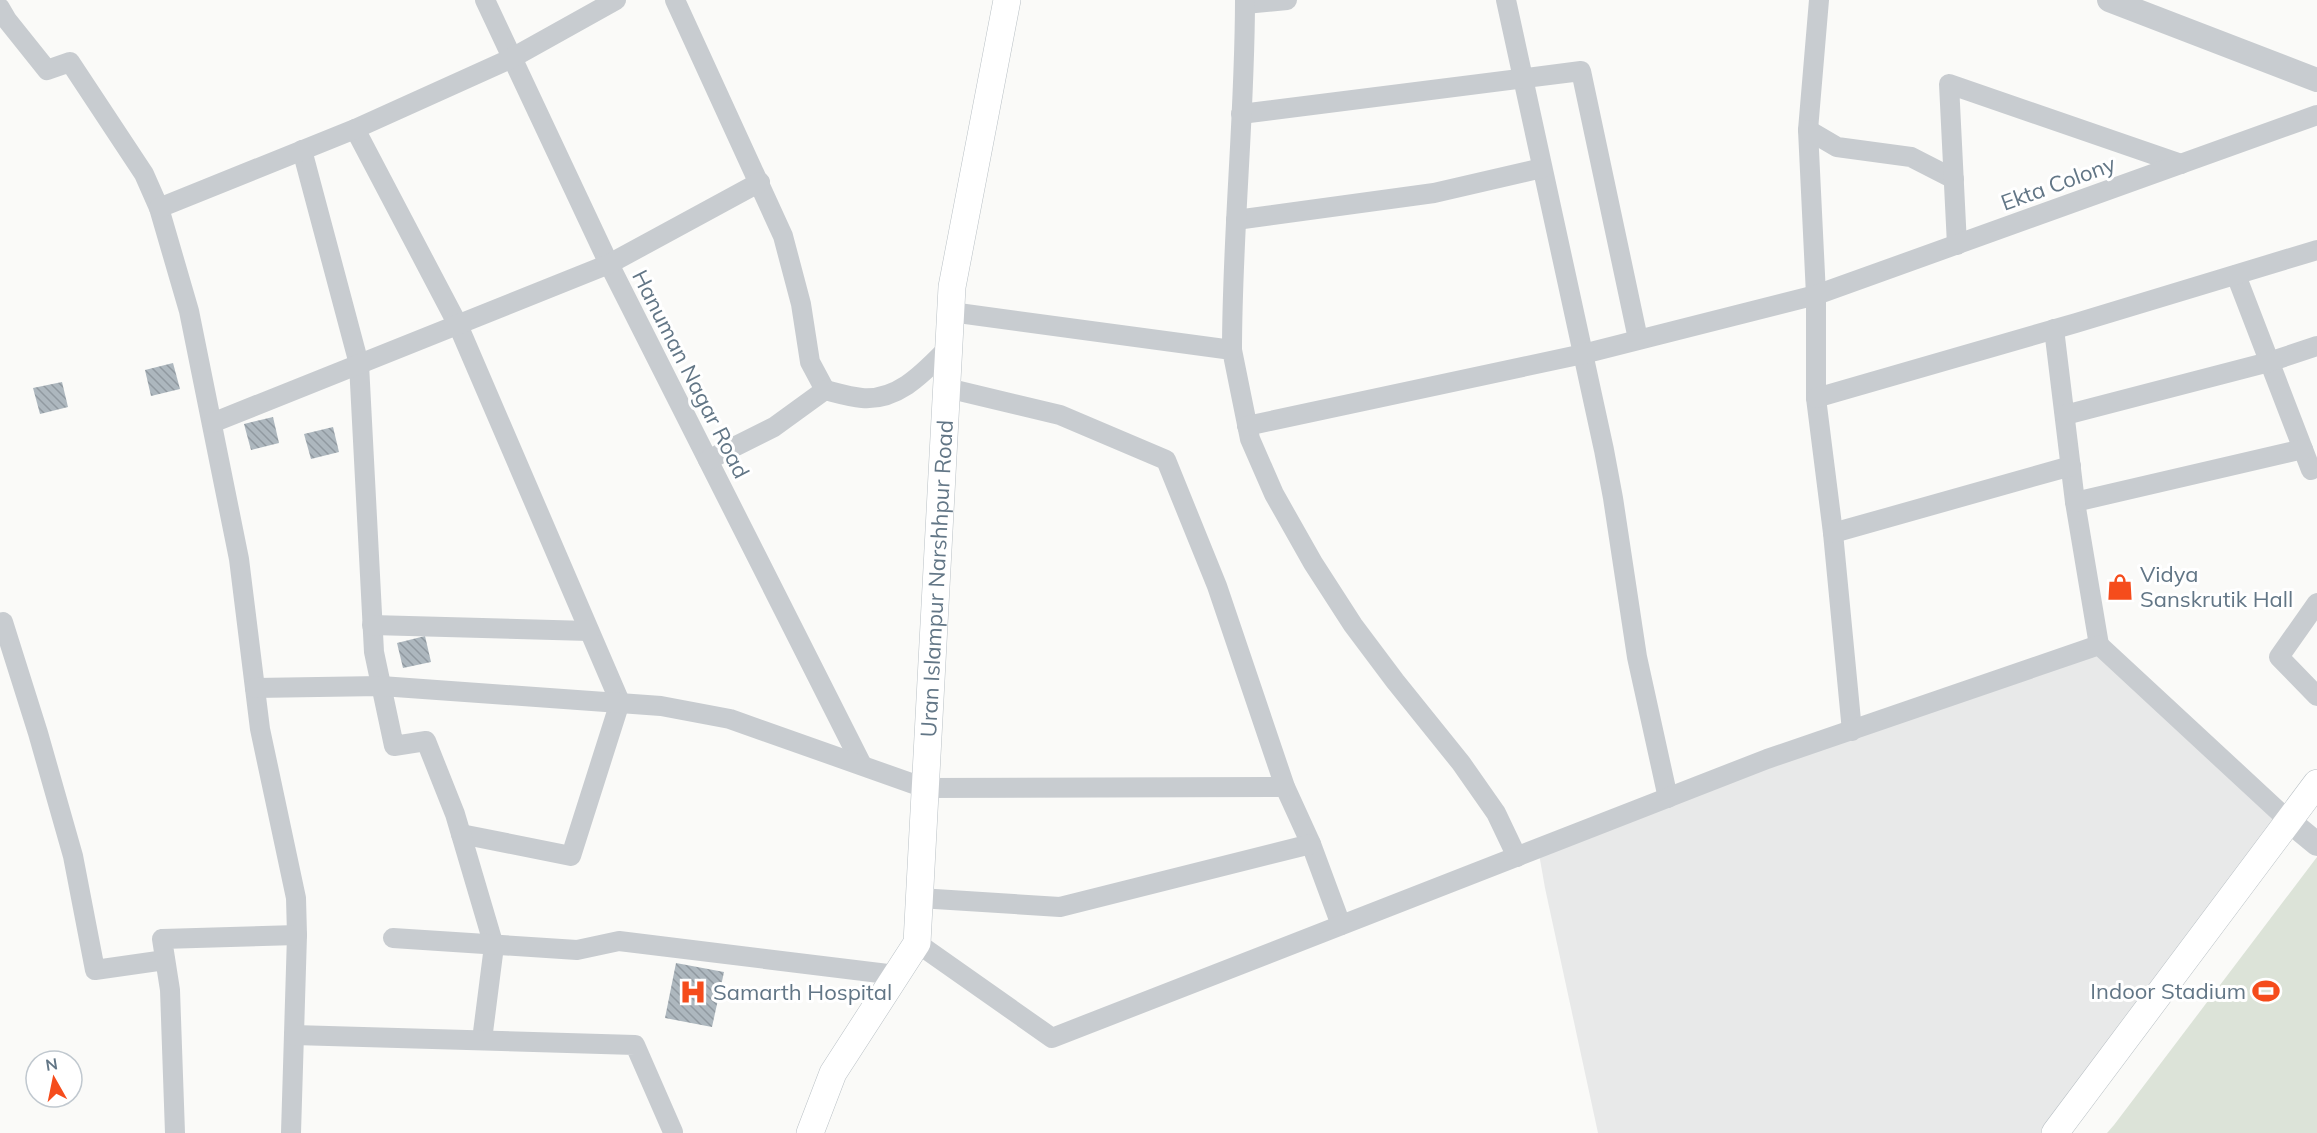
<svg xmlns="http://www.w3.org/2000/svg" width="2317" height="1133" viewBox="0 0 2317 1133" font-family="Mulish,sans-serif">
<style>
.built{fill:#e8e9e9}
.garden{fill:#dce3d8}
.building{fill:url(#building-back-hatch)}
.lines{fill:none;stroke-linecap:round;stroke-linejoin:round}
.secondary-casing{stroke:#b9c0c5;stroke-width:28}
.minor{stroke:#c8ccd0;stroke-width:20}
.tertiary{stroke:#c8ccd0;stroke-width:24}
.secondary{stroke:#fff;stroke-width:27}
.labels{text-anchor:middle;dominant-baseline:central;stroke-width:6;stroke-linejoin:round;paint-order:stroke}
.street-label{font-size:22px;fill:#627686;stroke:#fff}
.poi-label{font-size:22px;fill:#627686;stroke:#fff;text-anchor:start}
</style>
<defs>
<pattern id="building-back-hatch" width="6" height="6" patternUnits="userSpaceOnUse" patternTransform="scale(1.5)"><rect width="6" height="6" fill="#adb7be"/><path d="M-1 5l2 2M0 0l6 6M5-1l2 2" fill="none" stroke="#9099a0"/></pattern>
</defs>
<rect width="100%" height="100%" fill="#fafaf8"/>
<path class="built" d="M 2099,645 L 2289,821 L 2055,1133 L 1598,1133 L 1545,888 L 1538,848 Z"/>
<path class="garden" d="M 2317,857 L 2317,1133 L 2107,1133 L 2114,1125 Z"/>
<g class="building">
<path d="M 173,363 L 180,389 L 151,396 L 145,370 Z"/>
<path d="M 62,382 L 68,407 L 40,414 L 33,388 Z"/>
<path d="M 273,417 L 279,443 L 251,450 L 244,424 Z"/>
<path d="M 333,427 L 339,452 L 311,459 L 304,434 Z"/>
<path d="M 425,636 L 431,662 L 403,668 L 397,643 Z"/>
<path d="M 676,963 L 724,972 L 712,1027 L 665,1018 Z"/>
</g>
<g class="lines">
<defs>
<g id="secondary">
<path id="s1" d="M 810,1133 L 833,1073 L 917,943 L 952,287 L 1007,0"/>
<path d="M 2055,1133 L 2317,783"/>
</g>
</defs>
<use href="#secondary" class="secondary-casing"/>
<g class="minor">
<path d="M 485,0 L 609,264 L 862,765"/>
<path d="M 675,0 L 783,236 L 801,304 L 810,362 L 825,390"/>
<path d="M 1506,0 L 1604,450 L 1613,498 L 1637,657 L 1668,798"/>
<path d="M 1819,0 L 1808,130 L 1816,295 L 1816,398 L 1833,533 L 1852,731"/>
<path d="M 1245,4 L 1287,0"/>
<path d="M 0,8 L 7,20 L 47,70 L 70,62 L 144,174 L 159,208 L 189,311 L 239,559 L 260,729 L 296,898 L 297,935 L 291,1133"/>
<path d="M 1241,114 L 1581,71 L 1638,339"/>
<path d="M 355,129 L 458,325 L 620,702 L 571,856 L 461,834"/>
<path d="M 1808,130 L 1837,147 L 1911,157 L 1954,179"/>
<path d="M 302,150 L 359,364 L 374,652 L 394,746 L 426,741 L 455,814 L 494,946 L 482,1040"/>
<path d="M 159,208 L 355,129 L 512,58 L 616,0"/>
<path d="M 1236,220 L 1434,193 L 1542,168"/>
<path d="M 1957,245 L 1949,84 L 2181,164"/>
<path d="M 2236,275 L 2311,470"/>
<path d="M 951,312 L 1232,350 L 1250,439 L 1274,494 L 1313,563 L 1353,625 L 1395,681 L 1461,763 L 1496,813 L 1517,857"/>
<path d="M 2054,329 L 2075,502 L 2099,645"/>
<path d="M 1232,350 C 1232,233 1245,117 1245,0"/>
<path d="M 947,388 L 1060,415 L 1166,460 L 1217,586 L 1285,787 L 1311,844 L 1341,925"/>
<path d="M 1816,398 L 2076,323 L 2317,250"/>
<path d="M 2065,415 L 2269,362 L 2317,346"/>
<path d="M 212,423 L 609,264 L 760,182"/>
<path d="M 1247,426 L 1583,354 L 1816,295 L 2317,115"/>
<path d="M 708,460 L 774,427 L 825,390 C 837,393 850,397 862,398 C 899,401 925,371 949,347"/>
<path d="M 2075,502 L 2303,449"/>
<path d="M 1833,533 L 2071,466"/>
<path d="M 2317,603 L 2279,657 L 2317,696"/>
<path d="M 3,622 L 38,733 L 73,856 L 95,970 L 165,960"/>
<path d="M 372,625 L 589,631"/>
<path d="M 255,688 L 381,686 L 661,706 L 730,719 L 925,788 L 1285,787"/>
<path d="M 919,898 L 1060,907 L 1311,844"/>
<path d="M 393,938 L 577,950 L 619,941 L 896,975"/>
<path d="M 917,943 L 1052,1038 L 1767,759 L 2099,645 L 2289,821"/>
<path d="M 294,1035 L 635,1045 L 673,1132"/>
<path d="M 175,1133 L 170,990 L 162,939 L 297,935"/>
</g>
<g class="tertiary">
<path d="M 2109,0 L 2317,80"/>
<path d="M 2289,821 L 2317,844"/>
</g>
<use href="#secondary" class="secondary"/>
</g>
<defs>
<symbol id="shop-bare" viewBox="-9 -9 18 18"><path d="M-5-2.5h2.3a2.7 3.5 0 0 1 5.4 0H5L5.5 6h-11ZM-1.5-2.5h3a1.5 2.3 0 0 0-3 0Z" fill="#f54c1c" stroke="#fff" stroke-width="2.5" paint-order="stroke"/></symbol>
<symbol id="stadium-bare" viewBox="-9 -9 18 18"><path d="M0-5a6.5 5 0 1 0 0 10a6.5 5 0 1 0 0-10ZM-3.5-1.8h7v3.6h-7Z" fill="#f54c1c" stroke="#fff" stroke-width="2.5" paint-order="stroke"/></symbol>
<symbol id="hospital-bare" viewBox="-9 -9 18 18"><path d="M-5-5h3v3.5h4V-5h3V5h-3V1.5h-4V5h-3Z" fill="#f54c1c" stroke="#fff" stroke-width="2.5" paint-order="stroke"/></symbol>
</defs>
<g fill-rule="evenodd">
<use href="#shop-bare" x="2101" y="568" width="38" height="38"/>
<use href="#stadium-bare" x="2247" y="972" width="38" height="38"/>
<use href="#hospital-bare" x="674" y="973" width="38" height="38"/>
</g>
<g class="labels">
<g class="street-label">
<text transform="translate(2058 183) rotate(-20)">Ekta Colony</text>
<text transform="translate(691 374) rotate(63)">Hanuman Nagar Road</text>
<text stroke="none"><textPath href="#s1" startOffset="584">Uran Islampur Narshhpur Road</textPath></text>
</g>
<g class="poi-label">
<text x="2140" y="574">Vidya<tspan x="2140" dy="25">Sanskrutik Hall</tspan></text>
<text x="2246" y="991" text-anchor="end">Indoor Stadium</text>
<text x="713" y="992">Samarth Hospital</text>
</g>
</g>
<g transform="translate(54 1079) rotate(351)"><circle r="28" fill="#ffffff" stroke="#c0c8cf" stroke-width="1.5"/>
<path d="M0-4.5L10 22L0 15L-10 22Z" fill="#f54c1c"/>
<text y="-9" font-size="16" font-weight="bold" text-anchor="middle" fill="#627686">N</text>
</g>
</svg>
